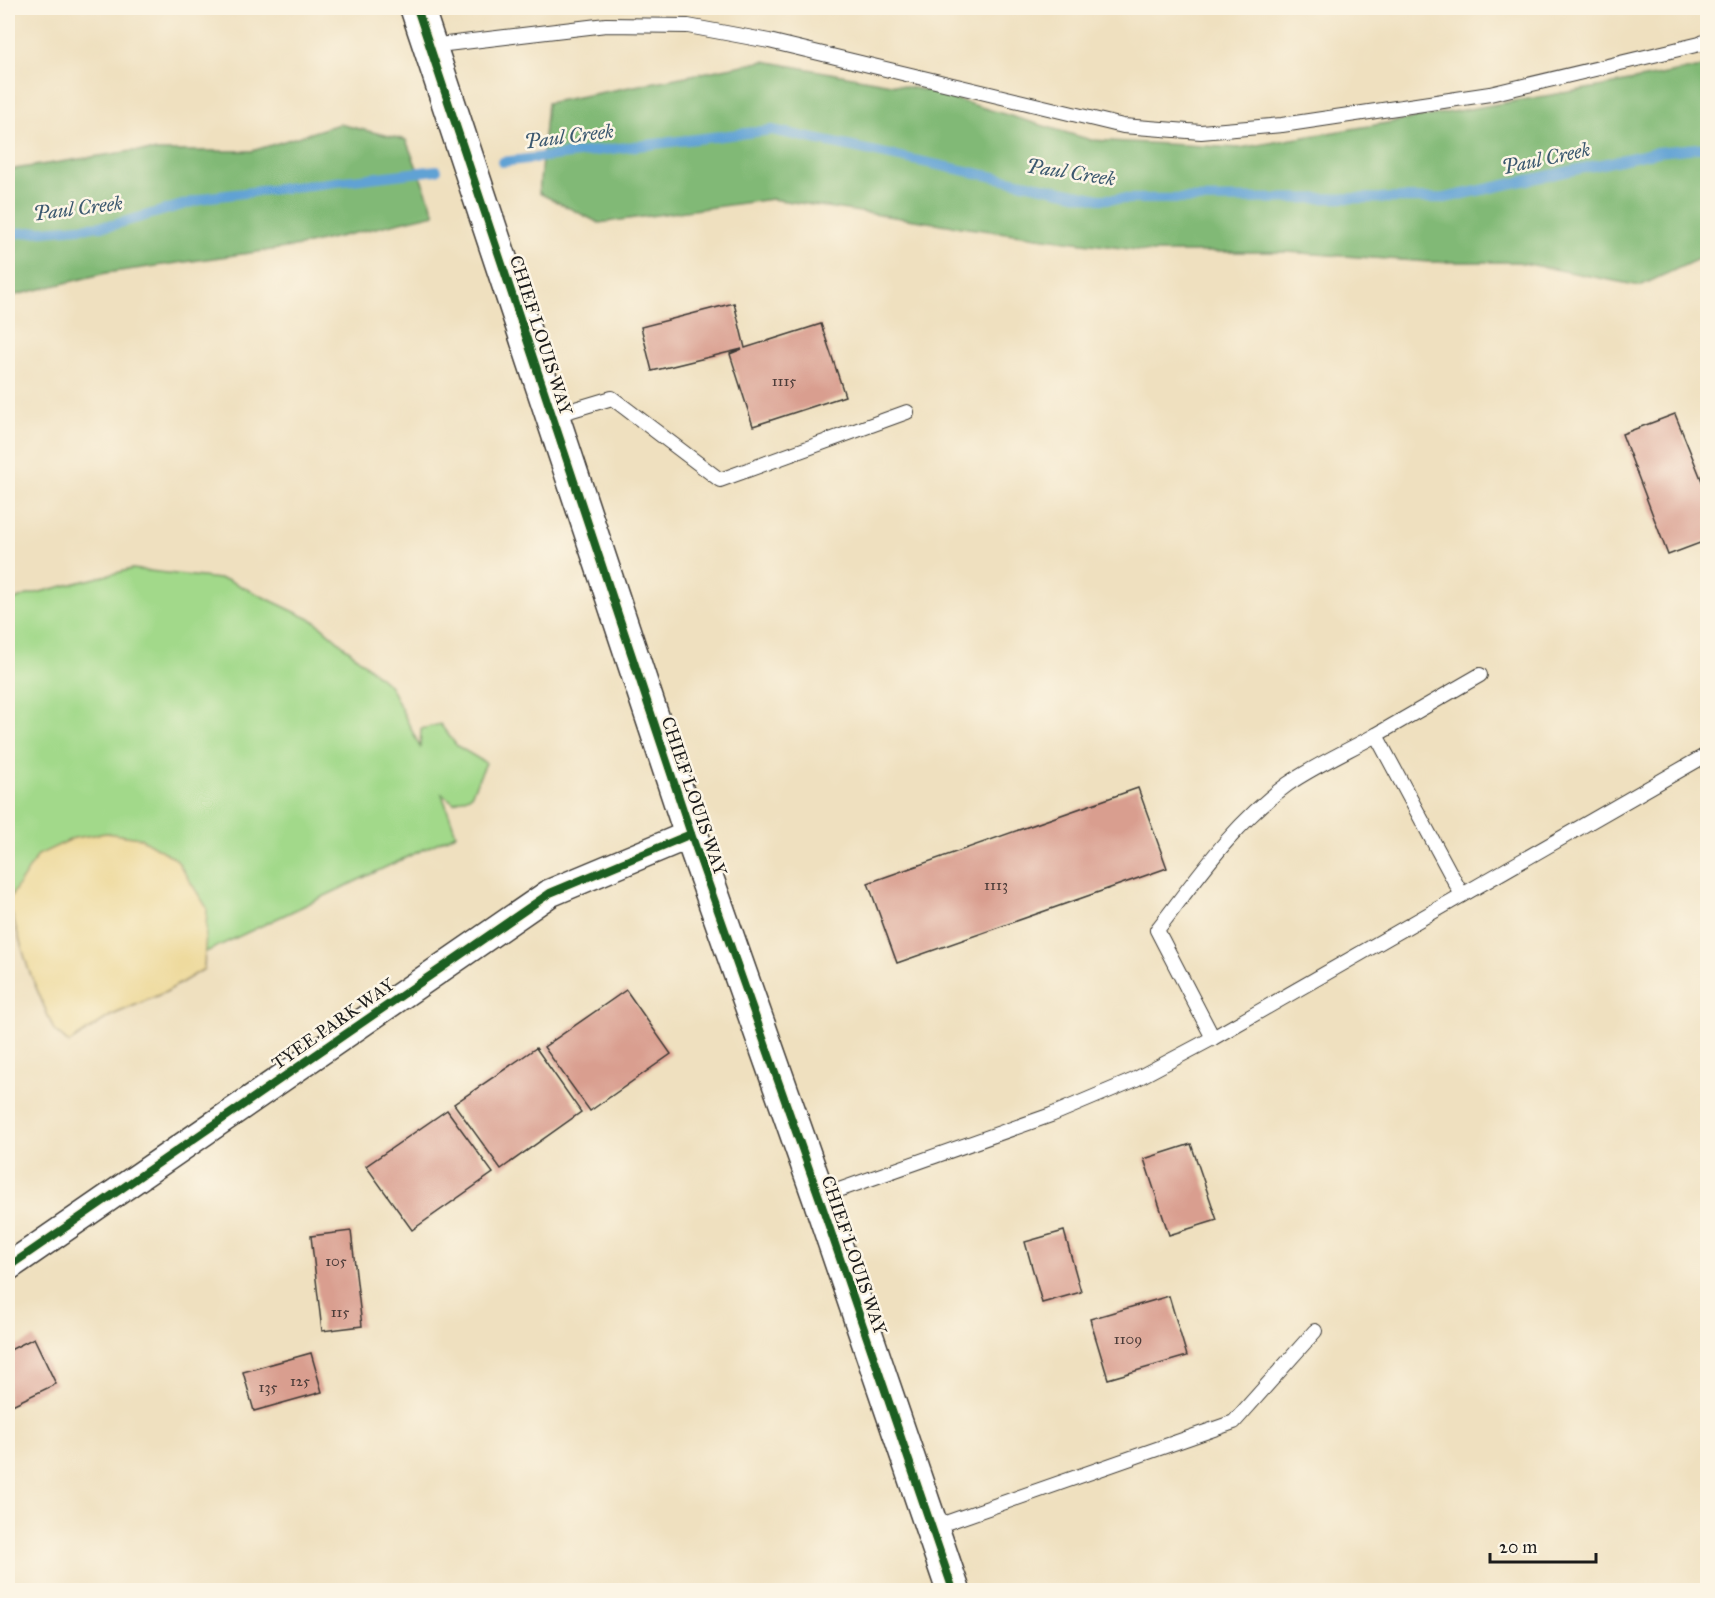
<svg xmlns="http://www.w3.org/2000/svg" width="1715" height="1598" viewBox="0 0 1715 1598" font-family="'IM FELL Great Primer',serif">
<style>
.green{fill:#a2d98a;stroke:#5f7a53;stroke-width:1.5}
.forest{fill:#81b976;stroke:#4e6a49;stroke-width:1.5}
.sand{fill:#eeda9e;stroke:#857b5d;stroke-width:1.5}
.lines{fill:none;stroke-linecap:round;stroke-linejoin:round}
.stream{stroke:#61a2d4;stroke-width:10}
.building{fill:#d99e8f}
.lane-casing{stroke:#3c3934;stroke-width:16}
.street-casing{stroke:#3c3934;stroke-width:30}
.secondary-casing{stroke:#3c3934;stroke-width:36}
.lane{stroke:#fff;stroke-width:14}
.street{stroke:#fff;stroke-width:27}
.secondary{stroke:#fff;stroke-width:33}
.cycleway-casing{stroke:#fcf5e5;stroke-width:11}
.cycleway{stroke:#1b5e20;stroke-width:8}
.labels{text-anchor:middle;dominant-baseline:central;stroke-width:5;stroke-linejoin:round;paint-order:stroke}
.number-label{font-size:15px;fill:#4b3c39}
.street-label{font-size:18px;fill:#1c1c1c;stroke:#fcf5e5}
.water-label{font-size:20px;font-style:italic;fill:#3b586f;stroke:#fcf5e5}
</style>
<rect width="100%" height="100%" fill="#fcf5e5"/>
<filter id="ink" filterUnits="userSpaceOnUse"><feTurbulence type="fractalNoise" baseFrequency=".0167" numOctaves="2"/><feDisplacementMap in="SourceGraphic" scale="12" xChannelSelector="R" yChannelSelector="G"/><feConvolveMatrix kernelMatrix="1 2 1 2 8 2 1 2 1" color-interpolation-filters="sRGB"/></filter>
<filter id="wash" filterUnits="userSpaceOnUse"><feTurbulence type="fractalNoise" baseFrequency=".008" numOctaves="4" result="noise"/><feDisplacementMap in="SourceGraphic" scale="24" xChannelSelector="R" yChannelSelector="G"/><feGaussianBlur stdDeviation="1.35" result="paint"/><feColorMatrix in="noise" values="0 0 0 0 0 0 0 0 0 0 0 0 0 0 0 0 0 1.4 0 .05"/><feComposite in="paint" operator="in"/></filter>
<g filter="url(#wash)">
<rect width="100%" height="100%" fill="#efe0bf"/>
<path class="green" d="M 132,569 L 228,580 L 316,622 L 390,686 L 420,747 L 421,729 L 440,724 L 457,746 L 486,763 L 471,795 L 454,803 L 442,794 L 456,834 L 204,953 L 205,951 L 13,893 L 8,901 L 8,603 L 24,596 Z"/>
<g class="forest">
<path d="M 764,61 L 924,90 L 1091,140 L 1240,148 L 1598,87 L 1707,66 L 1707,255 L 1640,286 L 1518,262 L 1430,262 L 1287,252 L 1152,252 L 968,228 L 772,199 L 599,223 L 539,193 L 547,103 Z"/>
<path d="M 339,124 L 406,140 L 435,214 L 300,246 L 106,273 L 8,297 L 8,170 L 132,151 L 252,151 Z"/>
</g>
<path class="sand" d="M 106,833 L 140,838 L 176,859 L 207,908 L 204,969 L 166,992 L 110,1016 L 69,1043 L 54,1030 L 28,968 L 8,901 L 38,855 L 74,838 Z"/>
<g class="lines">
<g class="stream">
<path d="M 502,162 L 772,130 L 1099,199 L 1445,198 L 1657,152 L 1708,147"/>
<path d="M 8,234 L 113,225 L 210,197 L 437,170"/>
</g>
</g>
<g id="blocks">
<g class="building">
<path d="M 734,303 L 745,348 L 821,324 L 845,396 L 753,426 L 730,354 L 742,349 L 652,371 L 641,327 Z"/>
<path d="M 1675,414 L 1708,496 L 1708,540 L 1668,555 L 1622,434 Z"/>
<path d="M 1138,788 L 1167,868 L 897,963 L 868,883 Z"/>
<path d="M 626,990 L 671,1054 L 590,1111 L 544,1047 Z"/>
<path d="M 536,1048 L 581,1112 L 501,1169 L 454,1104 Z"/>
<path d="M 447,1110 L 493,1173 L 412,1230 L 366,1166 Z"/>
<path d="M 1191,1144 L 1217,1220 L 1169,1235 L 1144,1159 Z"/>
<path d="M 351,1231 L 362,1326 L 322,1331 L 311,1236 Z"/>
<path d="M 1064,1231 L 1081,1292 L 1042,1303 L 1025,1242 Z"/>
<path d="M 1169,1296 L 1187,1356 L 1108,1379 L 1090,1319 Z"/>
<path d="M 34,1338 L 56,1384 L 8,1407 L 8,1351 Z"/>
<path d="M 311,1353 L 322,1392 L 254,1411 L 243,1372 Z"/>
</g>
</g>
</g>
<g filter="url(#ink)">
<use href="#blocks" fill-opacity="0" stroke="#3c3934" stroke-width="1.5"/>
<g class="lines">
<defs>
<g id="lane">
<path d="M 430,46 L 606,25 L 688,26 L 769,41 L 1123,126 L 1201,132 L 1282,125 L 1490,94 L 1700,44 L 1708,40"/>
<path d="M 552,416 L 612,398 L 720,480 L 907,412"/>
<path d="M 1376,735 L 1480,675"/>
<path d="M 1213,1038 L 1157,930 C 1197,878 1234,823 1288,784 C 1314,766 1347,751 1376,735 L 1462,895"/>
<path d="M 819,1197 L 1051,1115 L 1134,1080 L 1213,1038 L 1708,754"/>
<path d="M 931,1528 L 1234,1422 L 1315,1331"/>
</g>
<path id="street" d="M 8,1267 L 550,893 L 691,834"/>
<path id="secondary" d="M 417,8 L 691,834 L 819,1197 L 953,1590"/>
</defs>
<use href="#lane" class="lane-casing"/>
<use href="#street" class="street-casing"/>
<use href="#secondary" class="secondary-casing"/>
<use href="#lane" class="lane"/>
<use href="#street" class="street"/>
<use href="#secondary" class="secondary"/>
<defs>
<g id="cycleway">
<path d="M 417,8 L 691,834 L 819,1197 L 953,1590"/>
<path d="M 8,1267 L 550,893 L 691,834"/>
</g>
</defs>
<use href="#cycleway" class="cycleway-casing"/>
<use href="#cycleway" class="cycleway"/>
</g>
</g>
<g class="labels">
<g class="number-label">
<text x="784" y="381">1115</text>
<text x="996" y="885">1113</text>
<text x="336" y="1261">105</text>
<text x="340" y="1312">115</text>
<text x="1128" y="1339">1109</text>
<text x="300" y="1381">125</text>
<text x="268" y="1387">135</text>
</g>
<g class="street-label">
<text transform="translate(541 335) rotate(72)">CHIEF LOUIS WAY</text>
<text transform="translate(694 796) rotate(71)">CHIEF LOUIS WAY</text>
<text transform="translate(333 1024) rotate(-35)">TYEE PARK WAY</text>
<text transform="translate(854 1255) rotate(71)">CHIEF LOUIS WAY</text>
</g>
<g class="water-label">
<text transform="translate(569 136) rotate(-7)">Paul Creek</text>
<text transform="translate(1546 158) rotate(-12)">Paul Creek</text>
<text transform="translate(1071 172) rotate(9)">Paul Creek</text>
<text transform="translate(78 208) rotate(-7)">Paul Creek</text>
</g>
</g>
<rect width="1715" height="1598" fill="none" stroke="#fcf5e5" stroke-width="30"/>
<path d="M1490 1553v9h106v-9" fill="none" stroke="#1c1c1c" stroke-width="3"/>
<text x="1499" y="1553" font-size="18" fill="#1c1c1c" stroke="#fcf5e5" stroke-width="4.5" paint-order="stroke">20 m</text>
</svg>
